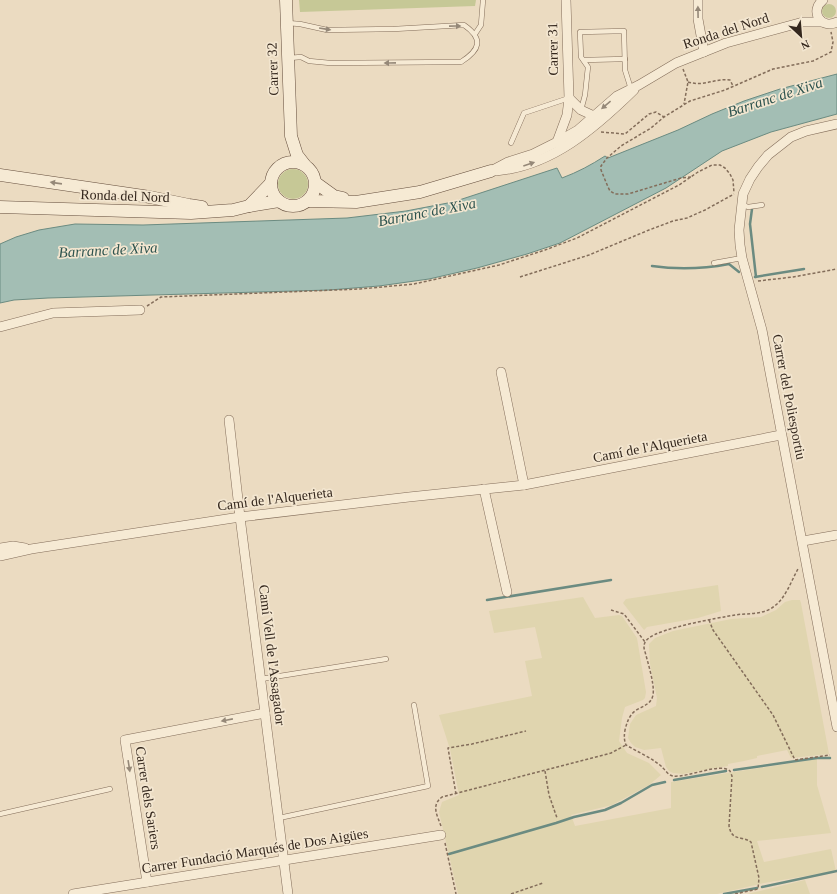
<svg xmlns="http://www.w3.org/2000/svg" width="837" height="894" viewBox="0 0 837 894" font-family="'Times New Roman',serif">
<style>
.farmland{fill:#e0d5af}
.green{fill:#c6c896}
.water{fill:#a3beb4;stroke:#6b8b81}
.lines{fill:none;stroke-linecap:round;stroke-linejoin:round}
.stream{stroke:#6b8b81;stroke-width:2.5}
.lane-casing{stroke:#836d5a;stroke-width:5.5}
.street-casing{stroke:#836d5a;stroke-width:10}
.secondary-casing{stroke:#654e3d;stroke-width:13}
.path{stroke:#836d5a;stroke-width:1.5;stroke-dasharray:3 2;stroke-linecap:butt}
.lane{stroke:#f6ead4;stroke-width:4.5}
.street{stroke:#f6ead4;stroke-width:9}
.secondary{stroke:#f6ead4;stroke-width:12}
.oneway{fill:#958878}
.labels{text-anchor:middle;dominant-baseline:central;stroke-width:3.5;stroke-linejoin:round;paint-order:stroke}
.street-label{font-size:14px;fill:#34271d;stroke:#f3e6d0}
.water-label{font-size:15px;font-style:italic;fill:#2d534e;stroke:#f3e6d0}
</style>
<rect width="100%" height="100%" fill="#ebdbc1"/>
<g class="farmland">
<path d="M 718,585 L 721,611 L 698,618 L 647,627 L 644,630 L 623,603 L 626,599 Z"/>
<path d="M 583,597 L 595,618 L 619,615 L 622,616 L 637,638 L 646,692 L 645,698 L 643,700 L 625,707 L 622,718 L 619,741 L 627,753 L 649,763 L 661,775 L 649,785 L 612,805 L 571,815 L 575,826 L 671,808 L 671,782 L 817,759 L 817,785 L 831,833 L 757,841 L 764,862 L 831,849 L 836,871 L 764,883 L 717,894 L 458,894 L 439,812 L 442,802 L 459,795 L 450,749 L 439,715 L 532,696 L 525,661 L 542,658 L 535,627 L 494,633 L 489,611 Z"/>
<path d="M 792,600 L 800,600 L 801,603 L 829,754 L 791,758 L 787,750 L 757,756 L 757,758 L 744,761 L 728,764 L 728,766 L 683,774 L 673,773 L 669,771 L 666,767 L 661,748 L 644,750 L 635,747 L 631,743 L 628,738 L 630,724 L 636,715 L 656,706 L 657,698 L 650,664 L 649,644 L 655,638 L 673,631 L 731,619 L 761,617 L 776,610 L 785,602 Z"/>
<path d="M 805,880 L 810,894 L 747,894 Z"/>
</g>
<g class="green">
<path d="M 299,0 L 476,0 L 475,6 L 300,12 Z"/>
<circle cx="829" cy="11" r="7"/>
<circle cx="293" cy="184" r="15"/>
</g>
<path class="water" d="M 837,74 L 837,114 L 771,132 L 722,151 L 666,188 L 560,243 L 527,254 L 477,268 L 429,279 L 379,286 L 329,290 L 48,298 L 14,300 L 0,303 L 0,244 L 16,237 L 39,230 L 75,224 L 143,225 L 347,218 L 406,211 L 453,202 L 557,168 L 562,178 C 578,172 591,165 605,156 L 608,158 L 678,130 L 712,114 L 744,101 L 780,89 Z"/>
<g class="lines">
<g class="stream">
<path d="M 752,209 L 750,224 L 756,277"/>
<path d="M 652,266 C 679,270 703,269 729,264 L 739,272"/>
<path d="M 755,277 L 804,269"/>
<path d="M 487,600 L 611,580"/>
<path d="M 734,770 L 817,758 L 830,758"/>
<path d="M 674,780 L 726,771"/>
<path d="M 449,854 L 556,823 L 574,817 L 605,810 L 621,803 L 652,785 L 665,782"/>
<path d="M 762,887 L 837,871"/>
<path d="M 724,894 L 757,888"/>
</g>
<defs>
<g id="lane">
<path d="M 287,23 L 300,24 L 327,30 L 394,29 L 464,25 C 484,39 480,50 461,62 L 330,63 L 309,61 L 301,57 L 289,58"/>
<path d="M 475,34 L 481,25 L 483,0"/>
<path d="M 584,60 L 625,59"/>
<path d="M 581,110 L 585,95 L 588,67 L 581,57 L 580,32 L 624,31 L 625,70 L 631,89"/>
<path d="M 511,143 L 524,113 L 569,98"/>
<path d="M 741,204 L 748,207 L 762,205"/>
<path d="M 714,263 L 742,258"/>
<path d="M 261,679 L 386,659"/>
<path d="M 0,814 L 110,789"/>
<path d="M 279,818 L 428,786 L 414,705"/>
</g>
<g id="street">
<path d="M 698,0 L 698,19 L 704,52"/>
<path d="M 823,0 C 809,11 821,30 837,22"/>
<path d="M 569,98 L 581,110 L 594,116"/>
<path d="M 837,124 L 806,131 L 791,137 L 768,155 L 758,167 L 750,179 L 743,194 L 739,230 L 740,245 L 742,258 L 762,330 L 837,727"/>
<path d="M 557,142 L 567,115 L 569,98 L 566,0"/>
<path d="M 491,171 L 508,162 L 533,154 L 557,142 L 578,130 L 617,96 L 639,85 L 676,63 L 726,43 L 803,22 L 821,22"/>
<path d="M 496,171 C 552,166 595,128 634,90"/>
<path d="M 0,327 L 53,313 L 140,310"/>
<path d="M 501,372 L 524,485"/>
<path d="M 229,420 L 240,517 L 288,894"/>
<path d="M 484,489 L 507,592"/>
<path d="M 803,541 L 837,535"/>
<path d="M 0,548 L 13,546 L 25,548"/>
<path d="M 0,556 L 31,549 L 240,517 L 409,497 L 524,485 L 781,435"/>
<path d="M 147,882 L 125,740 L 265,713"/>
<path d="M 73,894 L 441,835"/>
</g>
<g id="secondary">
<path d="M 286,0 L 291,136 L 297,155 L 304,164"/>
<circle cx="293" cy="184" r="22"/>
<path d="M 0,175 L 150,197 L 189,205 L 202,207"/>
<path d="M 316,183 L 334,196 L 343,198"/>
<path d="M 309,201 L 356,202 L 420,192 L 491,171"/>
<path d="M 249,206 L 271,183"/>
<path d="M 0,207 L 191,213 L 233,210 L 249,206 L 279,201"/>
</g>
</defs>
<use href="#lane" class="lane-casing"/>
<use href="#street" class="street-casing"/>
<use href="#secondary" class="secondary-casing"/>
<g class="path">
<path d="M 683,69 L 688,82 L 684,104"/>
<path d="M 688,82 C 705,87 714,78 730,80 L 733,86"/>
<path d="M 601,132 L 625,134 L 649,114 L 656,112 L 664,117"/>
<path d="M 691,177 L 681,178 L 628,194 L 615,194 L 610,191 L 608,187 L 601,170 L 601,166 L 607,158 L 621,146 L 651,128 L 664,117 L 690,101 L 725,90 L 773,69 L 813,61 L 831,52 L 833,42 L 831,32"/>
<path d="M 520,277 L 589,255 L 649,230 L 673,221 L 687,218 L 705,210 L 734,194"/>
<path d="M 758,281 L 793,277 L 837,269"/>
<path d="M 147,306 L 161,297 L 360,289 L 414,284 L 499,265 L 545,250 L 577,238 L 679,185 L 698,172 L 712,165 L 720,165 L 725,168 L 730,174 L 733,180 L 734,193"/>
<path d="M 611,610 L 624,614 L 645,642"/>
<path d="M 709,620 L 713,630 L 773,715 L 795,760 L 830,755"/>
<path d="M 545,771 L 549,795 L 557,818"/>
<path d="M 456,794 L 448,748 L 472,744 L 526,731"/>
<path d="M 441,826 C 437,815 431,805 442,797 L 611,753 L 626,745"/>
<path d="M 445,843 L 456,894"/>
<path d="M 511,894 L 543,883"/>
<path d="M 735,894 L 758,889 L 759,878 L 751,842 C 741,835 732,842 729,826 L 732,776 L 730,771 C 720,762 688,778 673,776 C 668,775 666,771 663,768 C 656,760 636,751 626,745 C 624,740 624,736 625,730 C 627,722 629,716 635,711 C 642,706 651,705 653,695 C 655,684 647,660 644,648 C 644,643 645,641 649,638 C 661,628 717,618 735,615 C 747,613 759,615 770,609 C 785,601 790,583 798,569"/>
</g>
<use href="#lane" class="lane"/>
<use href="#street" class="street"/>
<use href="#secondary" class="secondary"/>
</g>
<defs><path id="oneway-solid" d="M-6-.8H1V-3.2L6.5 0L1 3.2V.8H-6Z"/></defs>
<g class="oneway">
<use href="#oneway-solid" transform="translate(698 12) rotate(-91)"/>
<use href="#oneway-solid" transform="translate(455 26) rotate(-1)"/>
<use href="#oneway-solid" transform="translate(325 29) rotate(9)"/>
<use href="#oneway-solid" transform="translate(390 63) rotate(179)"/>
<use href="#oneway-solid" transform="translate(606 105) rotate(140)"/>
<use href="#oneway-solid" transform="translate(529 164) rotate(-19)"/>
<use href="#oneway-solid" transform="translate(56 183) rotate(-172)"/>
<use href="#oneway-solid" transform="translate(227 720) rotate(169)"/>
<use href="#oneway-solid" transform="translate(129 766) rotate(81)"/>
</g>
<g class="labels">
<g class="street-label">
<text transform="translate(726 31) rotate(-18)">Ronda del Nord</text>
<text transform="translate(553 49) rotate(-91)">Carrer 31</text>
<text transform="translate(273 69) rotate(-92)">Carrer 32</text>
<text transform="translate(125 196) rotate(2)">Ronda del Nord</text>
<text transform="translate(789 397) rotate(79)">Carrer del Poliesportiu</text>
<text transform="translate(650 447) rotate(-11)">Camí de l'Alquerieta</text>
<text transform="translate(275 499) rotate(-7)">Camí de l'Alquerieta</text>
<text transform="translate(272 655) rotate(83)">Camí Vell de l'Assagador</text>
<text transform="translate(148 798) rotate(81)">Carrer dels Sariers</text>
<text transform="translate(255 851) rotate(-9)">Carrer Fundació Marqués de Dos Aigües</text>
</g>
<g class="water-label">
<text transform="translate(775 97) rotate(-18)">Barranc de Xiva</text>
<text transform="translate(427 212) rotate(-11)">Barranc de Xiva</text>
<text transform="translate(108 250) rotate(-3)">Barranc de Xiva</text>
</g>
</g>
<g transform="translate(801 36) rotate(154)" stroke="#f3e6d0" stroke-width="3" paint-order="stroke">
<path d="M0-3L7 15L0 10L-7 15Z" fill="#34271d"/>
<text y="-6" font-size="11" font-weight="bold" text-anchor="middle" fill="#34271d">N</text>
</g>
</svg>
